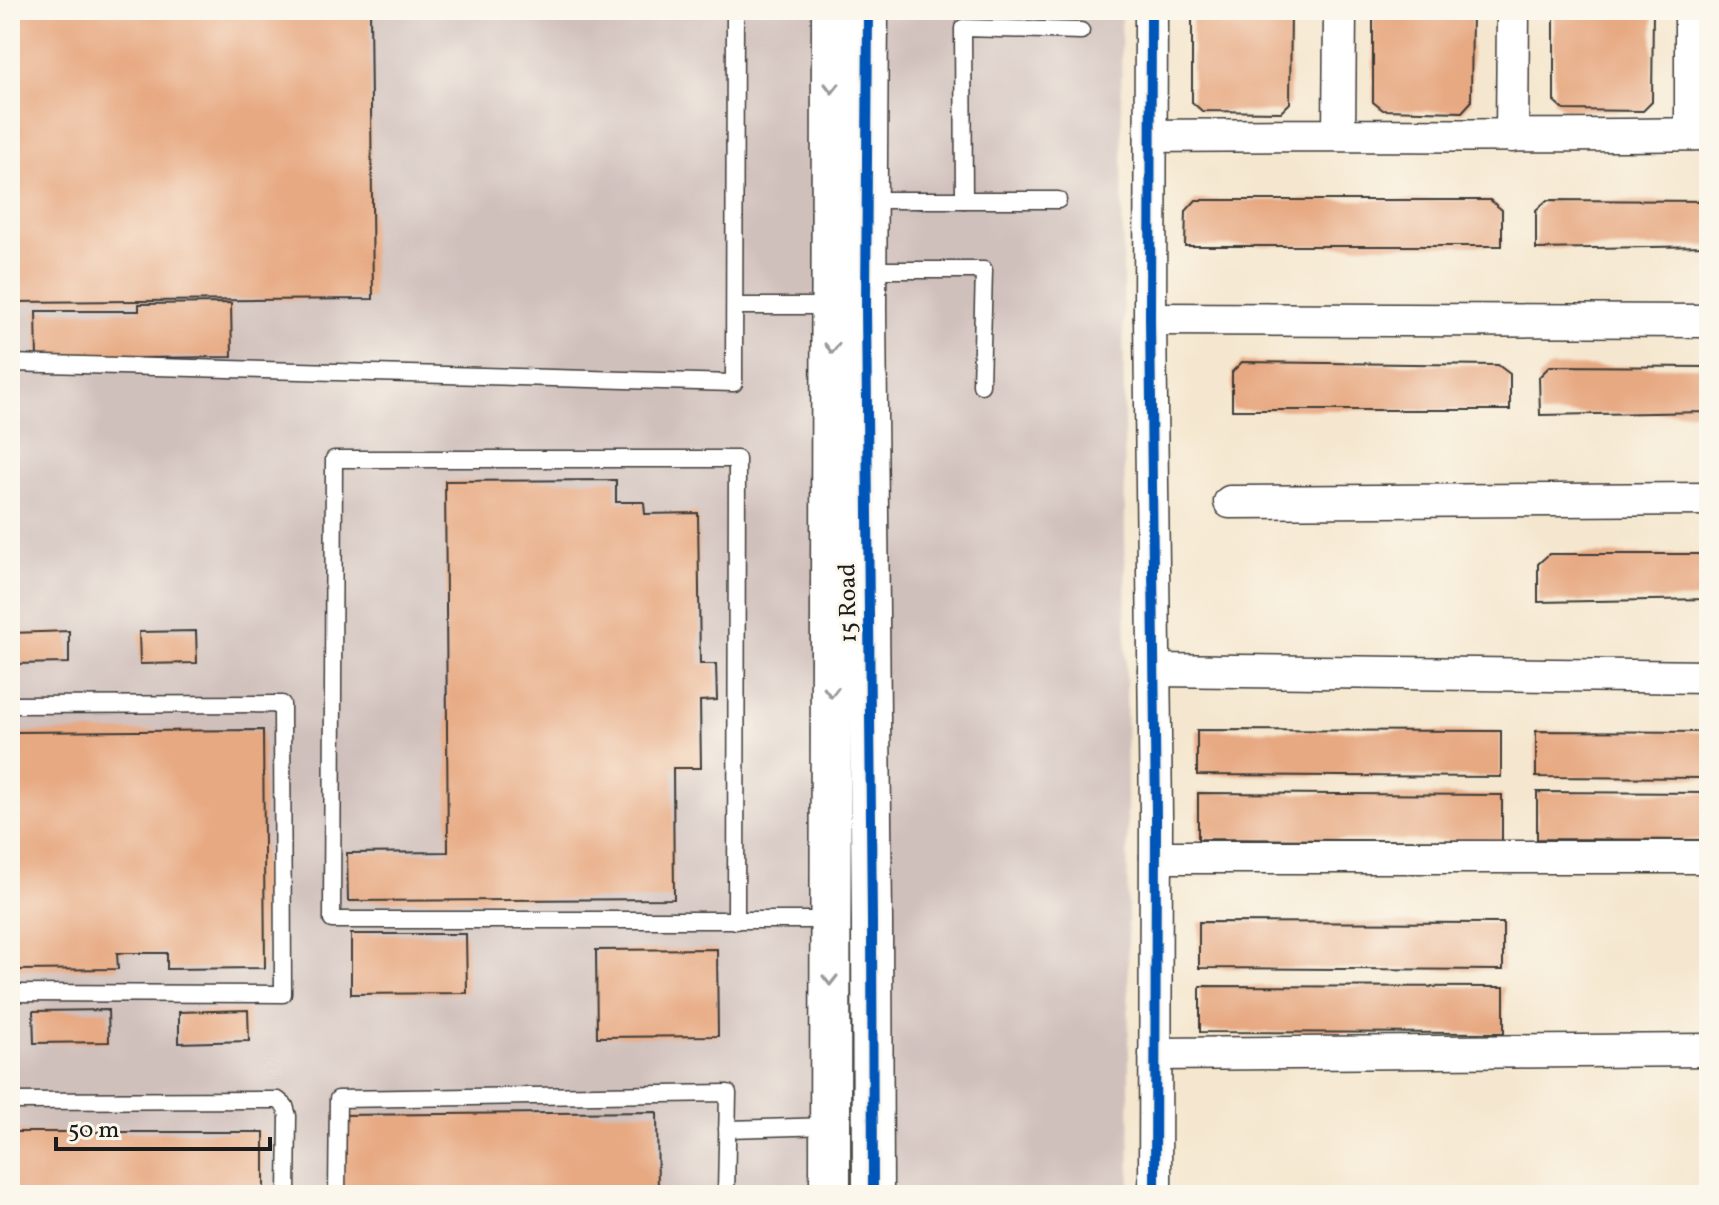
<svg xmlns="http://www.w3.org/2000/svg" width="1719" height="1205" viewBox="0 0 1719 1205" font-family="Vollkorn,serif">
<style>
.industrial{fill:#d0c0bc}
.building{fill:#e7a982}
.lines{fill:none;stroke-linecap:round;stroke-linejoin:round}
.service-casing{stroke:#3d3a37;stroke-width:19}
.minor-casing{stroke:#3d3a37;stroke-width:35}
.tertiary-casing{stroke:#3d3a37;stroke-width:43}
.service{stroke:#fff;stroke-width:16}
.minor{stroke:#fff;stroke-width:32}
.tertiary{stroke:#fff;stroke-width:40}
.cycleway-casing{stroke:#fbf7ec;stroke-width:15}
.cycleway{stroke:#0057b8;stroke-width:10}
.oneway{stroke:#999}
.labels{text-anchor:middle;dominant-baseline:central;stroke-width:6;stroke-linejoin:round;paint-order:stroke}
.street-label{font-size:24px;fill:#1c1c1c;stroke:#fbf7ec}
</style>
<rect width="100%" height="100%" fill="#fbf7ec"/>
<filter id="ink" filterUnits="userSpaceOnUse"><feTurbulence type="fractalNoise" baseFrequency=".0125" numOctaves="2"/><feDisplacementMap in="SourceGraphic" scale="16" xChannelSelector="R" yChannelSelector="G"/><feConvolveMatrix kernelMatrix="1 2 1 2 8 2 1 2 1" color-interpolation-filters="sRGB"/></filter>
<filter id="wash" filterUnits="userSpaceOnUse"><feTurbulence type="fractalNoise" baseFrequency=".006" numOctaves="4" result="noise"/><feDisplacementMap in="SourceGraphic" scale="32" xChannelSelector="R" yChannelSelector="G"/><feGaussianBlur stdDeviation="1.8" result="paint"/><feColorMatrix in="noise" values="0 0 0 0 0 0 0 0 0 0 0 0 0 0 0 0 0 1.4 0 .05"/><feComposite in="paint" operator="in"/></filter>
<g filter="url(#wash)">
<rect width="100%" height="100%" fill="#f5e7cf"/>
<path class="industrial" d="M 10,10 L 1121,10 L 1130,1195 L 10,1195 Z"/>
<g id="blocks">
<g class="building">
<path d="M 10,10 L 370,10 L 373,299 L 10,302 Z"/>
<path d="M 1192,10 L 1291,10 L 1290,103 L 1281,112 L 1202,111 L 1192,102 Z"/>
<path d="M 1373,10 L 1472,10 L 1471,102 L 1462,112 L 1383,110 L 1373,102 Z"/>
<path d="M 1554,10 L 1653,10 L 1652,102 L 1643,111 L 1564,110 L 1554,101 Z"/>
<path d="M 1196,200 L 1490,200 L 1502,210 L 1502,246 L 1185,246 L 1186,211 Z"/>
<path d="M 1547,200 L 1709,201 L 1709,246 L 1536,249 L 1536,210 Z"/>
<path d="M 231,303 L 232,357 L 37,359 L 36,311 L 139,311 L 139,304 Z"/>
<path d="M 1242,362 L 1498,365 L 1510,374 L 1510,410 L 1232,410 L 1232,372 Z"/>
<path d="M 1550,366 L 1709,367 L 1709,412 L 1540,415 L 1539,377 Z"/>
<path d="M 616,480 L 616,502 L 644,502 L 645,514 L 698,513 L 700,664 L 716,664 L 717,700 L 700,701 L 701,768 L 673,768 L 674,899 L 348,901 L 347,853 L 448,852 L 445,481 Z"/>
<path d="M 1549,554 L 1709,554 L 1709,599 L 1538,602 L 1538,564 Z"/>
<path d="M 69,631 L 69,663 L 12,664 L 12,633 Z"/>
<path d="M 196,631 L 197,663 L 140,664 L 139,632 Z"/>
<path d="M 263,730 L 265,968 L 167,969 L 167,953 L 117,953 L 118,969 L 17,970 L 17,950 L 10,950 L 10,747 L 15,747 L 15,732 Z"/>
<path d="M 1197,730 L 1501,731 L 1501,777 L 1197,775 Z"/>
<path d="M 1536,731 L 1709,732 L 1709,778 L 1536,777 Z"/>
<path d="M 1537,792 L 1709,793 L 1709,840 L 1537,839 Z"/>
<path d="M 1198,793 L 1502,795 L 1502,841 L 1198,839 Z"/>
<path d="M 1199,922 L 1503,923 L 1503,970 L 1199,968 Z"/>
<path d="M 351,934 L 466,934 L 467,993 L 351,994 Z"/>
<path d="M 717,949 L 718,1036 L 597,1037 L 596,950 Z"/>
<path d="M 1200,986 L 1504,987 L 1504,1033 L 1200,1032 Z"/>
<path d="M 108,1010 L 109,1042 L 34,1043 L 33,1011 Z"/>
<path d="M 248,1010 L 249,1041 L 179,1043 L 179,1012 Z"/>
<path d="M 657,1112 L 658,1195 L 342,1195 L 341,1115 Z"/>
<rect x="10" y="1132" width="254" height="63"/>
</g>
</g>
</g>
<g filter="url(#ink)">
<use href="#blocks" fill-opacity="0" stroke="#3d3a37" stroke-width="2"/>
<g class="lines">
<defs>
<g id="service">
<path d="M 867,200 L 1058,200"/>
<path d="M 964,200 L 963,28 L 1081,31"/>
<path d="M 867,270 L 984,270 L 981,385"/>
<path d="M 735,306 L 832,306"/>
<path d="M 10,363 L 734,383 L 735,10"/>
<path d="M 10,705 L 282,704 L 283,994 L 10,993"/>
<path d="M 736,921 L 737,459 L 334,459 L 332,920 L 831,920"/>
<path d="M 10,1101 L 278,1100 L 285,1106 L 288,1116 L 287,1195"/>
<path d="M 727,1129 L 830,1126"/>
<path d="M 337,1195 L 338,1099 L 728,1093 L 726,1195"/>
</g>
<g id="minor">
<path d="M 1151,10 L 1150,319 L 1156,817 L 1155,1195"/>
<path d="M 1691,10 L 1691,134"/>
<path d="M 1339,134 L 1340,10"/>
<path d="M 1151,136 C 1337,134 1523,137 1709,134"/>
<path d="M 1512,136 L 1513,10"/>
<path d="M 1150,319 L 1709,321"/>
<path d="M 1230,502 L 1709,499"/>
<path d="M 1154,670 L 1709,677"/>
<path d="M 1156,857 L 1709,857"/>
<path d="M 1155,1054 L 1709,1050"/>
</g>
<g id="tertiary">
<path d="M 868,10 L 866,309 L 872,921 L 873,1195"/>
<path d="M 830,1195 L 832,10"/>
</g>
</defs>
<use href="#service" class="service-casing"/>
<use href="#minor" class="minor-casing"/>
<use href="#tertiary" class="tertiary-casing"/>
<use href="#service" class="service"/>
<use href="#minor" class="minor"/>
<use href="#tertiary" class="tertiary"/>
<defs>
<g id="cycleway">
<path d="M 868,10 L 866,309 L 872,921 L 873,1195"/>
<path d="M 1151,10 L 1150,319 L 1156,817 L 1155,1195"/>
</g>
</defs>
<use href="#cycleway" class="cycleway-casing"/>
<use href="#cycleway" class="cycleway"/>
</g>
<defs><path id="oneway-chevron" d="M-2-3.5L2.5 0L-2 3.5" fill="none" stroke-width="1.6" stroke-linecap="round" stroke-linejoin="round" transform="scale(2)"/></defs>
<g class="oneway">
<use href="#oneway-chevron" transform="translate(832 88) rotate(90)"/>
<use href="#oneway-chevron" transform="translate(832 348) rotate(90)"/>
<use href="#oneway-chevron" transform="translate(831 692) rotate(90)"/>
<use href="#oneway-chevron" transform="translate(830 980) rotate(90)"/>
</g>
</g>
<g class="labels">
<g class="street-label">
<text transform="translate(849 603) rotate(-91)">15 Road</text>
</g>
</g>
<rect width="1719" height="1205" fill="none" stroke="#fbf7ec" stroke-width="40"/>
<path d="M56 1137v12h214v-12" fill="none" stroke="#1c1c1c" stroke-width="4"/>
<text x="68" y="1137" font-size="24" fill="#1c1c1c" stroke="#fbf7ec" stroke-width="6" paint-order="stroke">50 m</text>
</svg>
